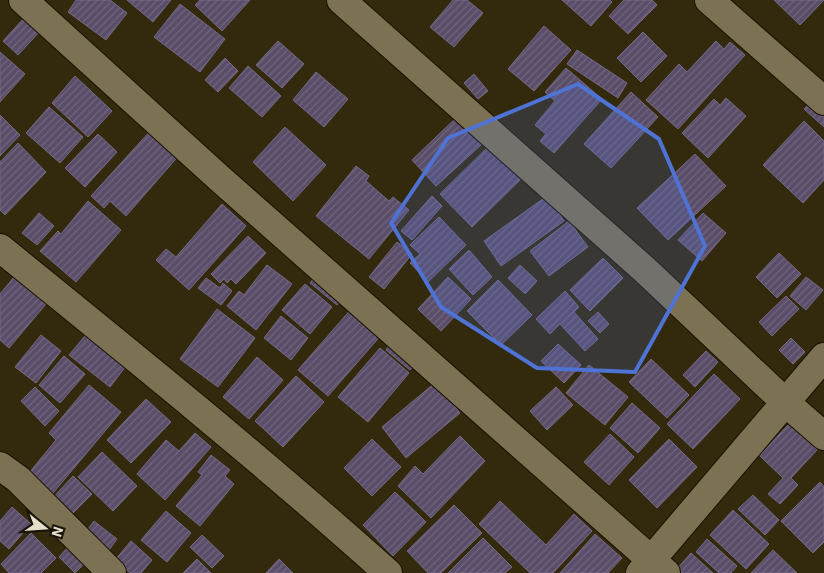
<svg xmlns="http://www.w3.org/2000/svg" width="824" height="573" viewBox="0 0 824 573" font-family="'IBM Plex Sans',sans-serif">
<style>
.building{fill:url(#building-hatch);stroke:#756986}
.lines{fill:none;stroke-linecap:round;stroke-linejoin:round}
.minor-casing{stroke:#1b1100;stroke-width:30}
.minor{stroke:#7c7152;stroke-width:28}
.marked{fill:#4f72d5;fill-opacity:0.2;stroke:#4f72d5;stroke-width:4;stroke-linejoin:round}
</style>
<defs>
<pattern id="building-hatch" width="6" height="6" patternUnits="userSpaceOnUse" patternTransform="scale(1.25)"><rect width="6" height="6" fill="#594d69"/><path d="M-1 1l2-2M0 6l6-6M5 7l2-2" fill="none" stroke="#71667d"/></pattern>
</defs>
<rect width="100%" height="100%" fill="#33290c"/>
<g class="building">
<path d="M 76,0 L 110,0 L 127,13 L 106,40 L 68,12 Z"/>
<path d="M 127,0 L 171,0 L 153,22 Z"/>
<path d="M 200,0 L 250,0 L 222,31 L 195,5 Z"/>
<path d="M 453,0 L 467,0 L 483,13 L 454,47 L 430,27 Z"/>
<path d="M 562,0 L 610,0 L 612,2 L 591,26 Z"/>
<path d="M 624,0 L 652,0 L 657,5 L 628,34 L 609,16 Z"/>
<path d="M 774,0 L 824,0 L 800,25 Z"/>
<path d="M 180,4 L 225,39 L 200,72 L 154,37 Z"/>
<path d="M 26,16 L 41,30 L 18,55 L 3,41 Z"/>
<path d="M 544,26 L 571,50 L 534,91 L 508,69 Z"/>
<path d="M 643,32 L 667,56 L 641,82 L 617,58 Z"/>
<path d="M 278,41 L 304,64 L 282,88 L 256,65 Z"/>
<path d="M 716,41 L 724,49 L 730,42 L 745,55 L 678,129 L 646,100 L 679,64 L 687,72 Z"/>
<path d="M 577,50 L 627,83 L 618,98 L 567,64 Z"/>
<path d="M 0,52 L 25,74 L 0,102 Z"/>
<path d="M 225,58 L 238,71 L 218,92 L 205,80 Z"/>
<path d="M 248,66 L 281,96 L 262,117 L 229,88 Z"/>
<path d="M 566,68 L 602,99 L 554,153 L 540,141 L 546,134 L 535,125 L 555,101 L 545,92 Z"/>
<path d="M 316,72 L 348,99 L 324,127 L 293,100 Z"/>
<path d="M 474,74 L 488,91 L 478,99 L 464,83 Z"/>
<path d="M 75,76 L 112,111 L 88,137 L 52,103 Z"/>
<path d="M 631,92 L 658,117 L 611,168 L 584,144 Z"/>
<path d="M 726,98 L 746,116 L 708,158 L 682,133 L 714,99 L 720,105 Z"/>
<path d="M 815,98 L 824,107 L 824,127 L 804,109 Z"/>
<path d="M 49,107 L 83,137 L 60,163 L 26,133 Z"/>
<path d="M 0,115 L 20,135 L 0,156 Z"/>
<path d="M 457,117 L 482,144 L 436,186 L 412,160 Z"/>
<path d="M 804,121 L 824,141 L 824,180 L 803,203 L 763,165 Z"/>
<path d="M 285,127 L 326,165 L 293,201 L 253,162 Z"/>
<path d="M 153,128 L 181,153 L 126,216 L 110,201 L 104,208 L 91,196 Z"/>
<path d="M 98,134 L 117,152 L 85,187 L 65,168 Z"/>
<path d="M 18,143 L 46,172 L 5,215 L 0,210 L 0,162 Z"/>
<path d="M 491,144 L 523,177 L 472,227 L 440,194 Z"/>
<path d="M 695,154 L 726,186 L 668,240 L 637,208 Z"/>
<path d="M 356,166 L 369,176 L 366,181 L 389,201 L 393,197 L 409,210 L 369,259 L 316,216 Z"/>
<path d="M 432,196 L 442,206 L 412,240 L 401,231 Z"/>
<path d="M 547,196 L 564,221 L 501,266 L 484,241 Z"/>
<path d="M 88,201 L 121,230 L 76,282 L 40,251 L 58,231 L 61,234 Z"/>
<path d="M 222,204 L 246,226 L 189,290 L 156,260 L 166,249 L 176,257 Z"/>
<path d="M 39,213 L 54,226 L 37,245 L 22,233 Z"/>
<path d="M 703,213 L 726,233 L 702,261 L 678,240 Z"/>
<path d="M 439,217 L 466,245 L 428,282 L 410,263 L 420,254 L 410,245 Z"/>
<path d="M 569,221 L 588,247 L 549,276 L 530,251 Z"/>
<path d="M 248,236 L 266,253 L 236,284 L 231,279 L 227,283 L 224,279 L 220,283 L 211,274 Z"/>
<path d="M 397,242 L 412,254 L 384,289 L 369,277 Z"/>
<path d="M 469,250 L 492,277 L 473,295 L 449,269 Z"/>
<path d="M 779,253 L 801,274 L 777,298 L 756,277 Z"/>
<path d="M 603,258 L 623,278 L 590,311 L 570,290 Z"/>
<path d="M 267,265 L 292,284 L 256,330 L 227,306 L 239,291 L 244,295 Z"/>
<path d="M 520,265 L 537,281 L 525,294 L 508,278 Z"/>
<path d="M 19,271 L 51,298 L 9,348 L 0,340 L 0,294 Z"/>
<path d="M 319,272 L 345,294 L 337,305 L 310,283 Z"/>
<path d="M 448,277 L 471,299 L 441,331 L 418,309 Z"/>
<path d="M 806,277 L 823,290 L 806,310 L 790,296 Z"/>
<path d="M 206,278 L 220,288 L 223,283 L 232,291 L 221,305 L 198,288 Z"/>
<path d="M 498,280 L 532,315 L 501,345 L 467,311 Z"/>
<path d="M 305,284 L 332,307 L 310,334 L 282,310 Z"/>
<path d="M 565,291 L 579,307 L 574,312 L 598,339 L 585,351 L 560,324 L 550,334 L 536,319 Z"/>
<path d="M 786,296 L 799,309 L 772,336 L 759,322 Z"/>
<path d="M 353,307 L 383,333 L 328,396 L 298,370 Z"/>
<path d="M 217,309 L 255,338 L 218,387 L 180,359 Z"/>
<path d="M 598,312 L 609,324 L 600,333 L 588,321 Z"/>
<path d="M 281,316 L 308,338 L 291,360 L 264,338 Z"/>
<path d="M 89,331 L 129,362 L 110,387 L 69,355 Z"/>
<path d="M 41,335 L 61,351 L 36,383 L 15,367 Z"/>
<path d="M 791,338 L 805,352 L 793,364 L 779,350 Z"/>
<path d="M 393,340 L 418,360 L 410,370 L 386,350 Z"/>
<path d="M 558,344 L 581,365 L 564,383 L 541,361 Z"/>
<path d="M 380,348 L 409,373 L 368,422 L 338,397 Z"/>
<path d="M 706,351 L 718,362 L 695,387 L 683,375 Z"/>
<path d="M 64,356 L 85,374 L 60,403 L 39,385 Z"/>
<path d="M 257,357 L 283,380 L 249,419 L 223,397 Z"/>
<path d="M 651,359 L 689,395 L 667,418 L 629,382 Z"/>
<path d="M 589,365 L 628,397 L 605,425 L 566,393 Z"/>
<path d="M 714,374 L 740,399 L 693,449 L 667,424 Z"/>
<path d="M 296,376 L 324,402 L 283,447 L 255,421 Z"/>
<path d="M 436,382 L 460,413 L 406,458 L 382,427 Z"/>
<path d="M 89,385 L 121,412 L 53,493 L 29,473 L 56,440 L 49,433 Z"/>
<path d="M 35,387 L 59,411 L 45,426 L 21,401 Z"/>
<path d="M 556,387 L 573,405 L 547,430 L 530,411 Z"/>
<path d="M 146,399 L 171,422 L 131,463 L 107,440 Z"/>
<path d="M 632,403 L 660,428 L 638,453 L 610,428 Z"/>
<path d="M 789,424 L 817,450 L 791,478 L 798,485 L 780,504 L 768,494 L 783,478 L 759,455 Z"/>
<path d="M 195,433 L 211,447 L 165,500 L 137,474 L 166,440 L 179,451 Z"/>
<path d="M 610,434 L 634,457 L 609,485 L 584,462 Z"/>
<path d="M 460,436 L 485,461 L 431,518 L 398,486 L 415,466 L 423,474 Z"/>
<path d="M 372,439 L 401,467 L 372,496 L 344,468 Z"/>
<path d="M 669,439 L 697,467 L 657,508 L 629,480 Z"/>
<path d="M 102,452 L 137,486 L 113,511 L 78,477 Z"/>
<path d="M 211,455 L 230,470 L 225,476 L 234,484 L 200,526 L 176,506 L 202,475 L 198,472 Z"/>
<path d="M 73,476 L 92,494 L 73,513 L 68,508 L 62,513 L 50,501 Z"/>
<path d="M 820,482 L 824,487 L 824,542 L 813,553 L 781,521 Z"/>
<path d="M 395,492 L 426,522 L 393,556 L 363,525 Z"/>
<path d="M 753,495 L 779,520 L 765,535 L 738,509 Z"/>
<path d="M 500,501 L 546,545 L 574,514 L 592,531 L 553,573 L 530,573 L 479,524 Z"/>
<path d="M 454,505 L 482,533 L 441,573 L 428,573 L 407,551 Z"/>
<path d="M 12,507 L 31,524 L 9,549 L 0,541 L 0,521 Z"/>
<path d="M 733,510 L 769,544 L 746,569 L 710,535 Z"/>
<path d="M 166,511 L 191,533 L 167,562 L 141,540 Z"/>
<path d="M 94,521 L 117,539 L 109,550 L 86,532 Z"/>
<path d="M 31,533 L 56,558 L 41,573 L 9,573 L 1,564 Z"/>
<path d="M 595,534 L 622,558 L 608,573 L 560,573 Z"/>
<path d="M 202,535 L 224,556 L 212,568 L 190,547 Z"/>
<path d="M 483,538 L 512,567 L 505,573 L 448,573 Z"/>
<path d="M 707,539 L 737,566 L 731,573 L 719,573 L 696,552 Z"/>
<path d="M 131,541 L 152,560 L 141,573 L 130,573 L 115,560 Z"/>
<path d="M 71,544 L 88,560 L 75,573 L 59,557 Z"/>
<path d="M 773,550 L 797,573 L 751,573 Z"/>
<path d="M 691,553 L 713,573 L 679,573 L 676,570 Z"/>
<path d="M 197,559 L 211,573 L 183,573 Z"/>
<path d="M 279,559 L 293,573 L 266,573 Z"/>
</g>
<g class="lines">
<defs>
<g id="minor">
<path d="M 23,0 L 218,177 L 666,573"/>
<path d="M 341,0 L 645,270 L 785,402 L 824,436"/>
<path d="M 709,0 L 824,101"/>
<path d="M 0,248 C 131,354 262,460 388,573"/>
<path d="M 0,466 L 18,479 L 112,573"/>
<path d="M 640,573 L 824,357"/>
</g>
</defs>
<use href="#minor" class="minor-casing"/>
<use href="#minor" class="minor"/>
</g>
<path class="marked" d="M 578,84 L 659,139 L 705,246 L 635,372 L 537,368 L 441,307 L 391,223 L 448,138 Z"/>
<g transform="translate(45 528) rotate(107)" stroke="#171307" stroke-width="4" paint-order="stroke">
<path d="M0-4L9 19L0 12L-9 19Z" fill="#e4decd"/>
<text y="-8" font-size="14" font-weight="bold" text-anchor="middle" fill="#e4decd">N</text>
</g>
</svg>
